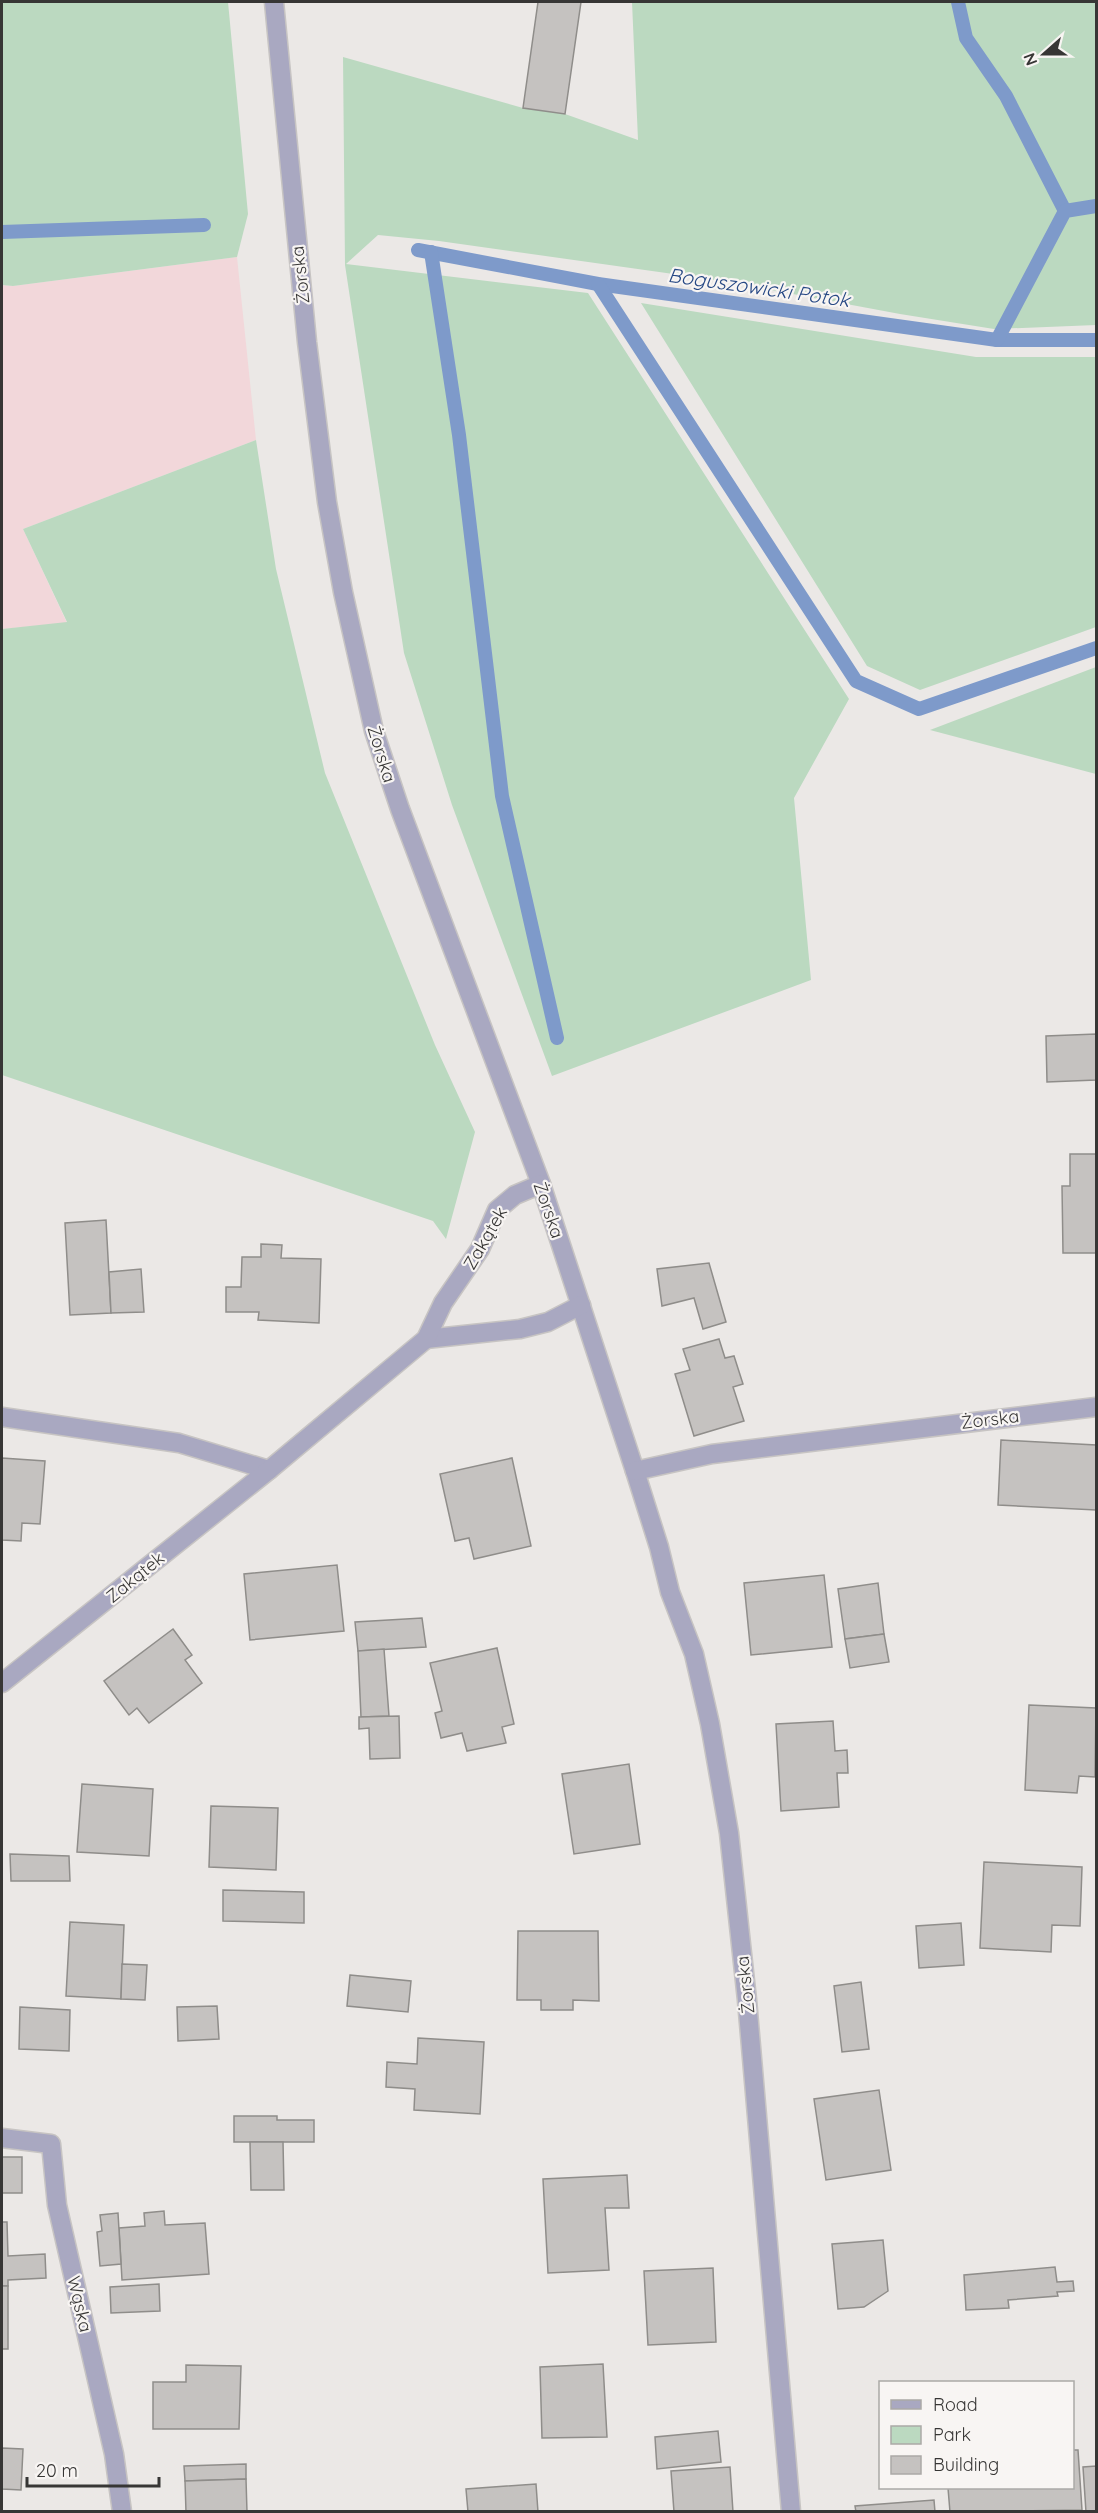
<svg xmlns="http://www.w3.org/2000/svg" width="1098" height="2513" viewBox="0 0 1098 2513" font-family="Quicksand,sans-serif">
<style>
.industrial{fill:#f2d7da}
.green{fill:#bbd9c0}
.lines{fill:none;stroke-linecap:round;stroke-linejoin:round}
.stream{stroke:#7e9aca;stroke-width:14}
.building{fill:#c5c2c0;stroke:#8f8d8a;stroke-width:1.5}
.minor-casing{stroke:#c7c4c3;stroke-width:21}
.minor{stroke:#a9a8c1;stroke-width:18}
.labels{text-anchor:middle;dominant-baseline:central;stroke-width:4.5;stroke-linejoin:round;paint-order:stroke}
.street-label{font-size:18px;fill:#373635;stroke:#f8f5f3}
.water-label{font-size:20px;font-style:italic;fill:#264884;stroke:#f8f5f3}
</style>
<rect width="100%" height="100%" fill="#ebe8e6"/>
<path class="industrial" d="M 237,257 L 256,440 L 23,529 L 67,623 L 2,629 L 2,285 L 13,286 Z"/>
<g class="green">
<path d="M 2,2 L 228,2 L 248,214 L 237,257 L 13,286 L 2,285 Z"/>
<path d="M 632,2 L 1096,2 L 1096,325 L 994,329 L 900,314 L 723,281 L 439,241 L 378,235 L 346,264 L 588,293 L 849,699 L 794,798 L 811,980 L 552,1076 L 452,805 L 404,653 L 345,265 L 343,57 L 523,108 L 565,114 L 638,140 Z"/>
<path d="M 641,303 L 976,357 L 1096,357 L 1096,627 L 920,690 L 867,666 Z"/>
<path d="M 256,440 L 276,569 L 325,773 L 435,1045 L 475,1132 L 446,1239 L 433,1221 L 2,1075 L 2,629 L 67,622 L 23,529 Z"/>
<path d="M 1096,667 L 1096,774 L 930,730 Z"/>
</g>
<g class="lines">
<g class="stream">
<path d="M 958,2 L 966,38 L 1006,96 L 1065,211"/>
<path d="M 2,232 L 204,225"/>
<path d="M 418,250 L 598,284 L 997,340 L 1096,340"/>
<path d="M 431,252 L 459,435 L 502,796 L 557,1038"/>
<path d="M 598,284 L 856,681 L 919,709 L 1096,648"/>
<path d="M 997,340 L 1065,211 L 1096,206"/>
</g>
</g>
<g class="building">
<path d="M 538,2 L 581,2 L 565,114 L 523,108 Z"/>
<path d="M 1096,1034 L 1096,1080 L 1047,1082 L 1046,1036 Z"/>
<path d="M 1070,1154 L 1096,1154 L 1096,1253 L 1063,1253 L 1062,1186 L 1070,1186 Z"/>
<path d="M 106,1220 L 111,1313 L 70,1315 L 65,1223 Z"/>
<path d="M 261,1244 L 282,1245 L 281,1258 L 321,1259 L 319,1323 L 258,1320 L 259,1312 L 226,1312 L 226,1287 L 241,1287 L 242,1257 L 261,1257 Z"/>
<path d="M 709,1263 L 726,1322 L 703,1329 L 694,1298 L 662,1306 L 657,1269 Z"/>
<path d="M 141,1269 L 144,1312 L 111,1313 L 109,1272 Z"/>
<path d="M 719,1339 L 725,1358 L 734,1356 L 743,1384 L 733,1387 L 744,1421 L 694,1436 L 675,1374 L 690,1370 L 683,1349 Z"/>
<path d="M 1001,1440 L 1096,1445 L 1096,1510 L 998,1505 Z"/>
<path d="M 2,1458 L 45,1461 L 40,1524 L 22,1523 L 21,1541 L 2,1540 Z"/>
<path d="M 512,1458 L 531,1546 L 474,1559 L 469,1538 L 455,1541 L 440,1474 Z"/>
<path d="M 337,1565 L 344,1631 L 250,1640 L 244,1574 Z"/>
<path d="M 824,1575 L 832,1647 L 751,1655 L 744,1583 Z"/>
<path d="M 878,1583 L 884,1634 L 845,1639 L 838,1589 Z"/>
<path d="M 422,1618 L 426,1647 L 358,1651 L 355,1622 Z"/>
<path d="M 173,1629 L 192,1655 L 185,1660 L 202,1683 L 149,1723 L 137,1708 L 129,1715 L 104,1681 Z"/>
<path d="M 884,1634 L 889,1662 L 850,1668 L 845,1639 Z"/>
<path d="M 497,1648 L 514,1724 L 502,1727 L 506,1743 L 467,1751 L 462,1733 L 441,1738 L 435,1713 L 442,1711 L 430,1663 Z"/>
<path d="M 384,1649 L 389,1716 L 361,1717 L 358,1651 Z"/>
<path d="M 1029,1705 L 1096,1708 L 1095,1777 L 1079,1776 L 1077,1793 L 1025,1790 Z"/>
<path d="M 399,1716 L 400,1758 L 370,1759 L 369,1728 L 359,1729 L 359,1717 Z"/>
<path d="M 833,1721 L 835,1751 L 847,1750 L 848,1773 L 837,1773 L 839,1807 L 781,1811 L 776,1724 Z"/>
<path d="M 629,1764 L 640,1844 L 574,1854 L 562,1774 Z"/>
<path d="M 82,1784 L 153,1789 L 149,1856 L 77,1852 Z"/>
<path d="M 211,1806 L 278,1808 L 276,1870 L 209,1867 Z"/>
<path d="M 10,1854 L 69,1856 L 70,1881 L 11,1881 Z"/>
<path d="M 984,1862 L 1082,1867 L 1080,1926 L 1052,1925 L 1051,1952 L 980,1948 Z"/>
<path d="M 223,1890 L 304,1892 L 304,1923 L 223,1921 Z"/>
<path d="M 70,1922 L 124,1925 L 121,1999 L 66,1996 Z"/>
<path d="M 961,1923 L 964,1965 L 919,1968 L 916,1926 Z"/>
<path d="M 518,1931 L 598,1931 L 599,2001 L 573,2000 L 573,2010 L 541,2010 L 541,2000 L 517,2000 Z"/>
<path d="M 122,1964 L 147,1965 L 145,2000 L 121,1999 Z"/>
<path d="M 350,1975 L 411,1981 L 408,2012 L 347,2006 Z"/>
<path d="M 861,1982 L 869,2049 L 842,2052 L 834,1986 Z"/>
<path d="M 217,2006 L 219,2039 L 178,2041 L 177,2007 Z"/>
<path d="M 20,2007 L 70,2010 L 69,2051 L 19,2049 Z"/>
<path d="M 418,2038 L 484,2042 L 480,2114 L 414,2110 L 415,2089 L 386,2087 L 387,2062 L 417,2064 Z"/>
<path d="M 879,2090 L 891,2170 L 826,2180 L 814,2099 Z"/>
<path d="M 234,2116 L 277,2116 L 277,2120 L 314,2120 L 314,2142 L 234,2142 Z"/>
<path d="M 250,2142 L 283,2142 L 284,2190 L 251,2190 Z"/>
<rect x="2" y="2157" width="20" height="36"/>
<path d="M 627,2175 L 629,2208 L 605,2208 L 609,2270 L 548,2273 L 543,2179 Z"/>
<path d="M 164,2211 L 165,2225 L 205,2223 L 209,2274 L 122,2280 L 119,2228 L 145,2226 L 144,2213 Z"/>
<path d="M 118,2213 L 121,2264 L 100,2266 L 97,2232 L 102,2231 L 100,2215 Z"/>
<path d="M 2,2222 L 7,2222 L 8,2256 L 45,2254 L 46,2278 L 8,2280 L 8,2286 L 2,2286 Z"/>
<path d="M 883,2240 L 888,2291 L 864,2307 L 838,2309 L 832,2244 Z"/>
<path d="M 1055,2267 L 1057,2282 L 1073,2281 L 1074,2291 L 1057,2292 L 1058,2296 L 1008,2300 L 1009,2308 L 966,2310 L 964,2275 Z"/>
<path d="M 713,2268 L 716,2342 L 648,2345 L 644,2271 Z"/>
<path d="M 159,2284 L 160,2311 L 111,2313 L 110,2287 Z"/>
<rect x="2" y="2286" width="6" height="63"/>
<path d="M 603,2364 L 607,2437 L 542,2438 L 540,2367 Z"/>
<path d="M 186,2365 L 241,2366 L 239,2429 L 153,2429 L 153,2382 L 186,2382 Z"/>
<path d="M 718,2431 L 721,2462 L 657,2469 L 655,2437 Z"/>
<path d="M 2,2448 L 23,2449 L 21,2490 L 2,2489 Z"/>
<path d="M 1072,2450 L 1078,2450 L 1082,2510 L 950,2512 L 948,2488 L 1072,2488 Z"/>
<path d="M 246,2464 L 246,2479 L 185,2481 L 184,2466 Z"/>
<path d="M 1096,2466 L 1096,2512 L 1086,2512 L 1083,2467 Z"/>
<path d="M 730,2467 L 733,2512 L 674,2512 L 671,2471 Z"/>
<path d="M 246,2479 L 247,2512 L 186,2512 L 185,2481 Z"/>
<path d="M 536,2484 L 538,2512 L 468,2512 L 466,2489 Z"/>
<path d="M 934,2500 L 935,2512 L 856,2512 L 855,2506 Z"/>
</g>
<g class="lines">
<defs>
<g id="minor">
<path d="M 274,2 L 307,342 L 327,502 L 343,592 L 374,731 L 400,809 L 541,1184 L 635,1471 L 659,1547 L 670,1592 L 694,1654 L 710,1724 L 729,1833 L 747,2000 L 791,2512"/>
<path d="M 426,1339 L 520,1329 L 548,1322 L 581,1305"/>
<path d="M 2,1417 L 179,1443 L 269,1470"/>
<path d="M 635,1471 L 712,1454 L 1096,1407"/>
<path d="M 2,1683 L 269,1470 L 426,1339 L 443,1303 L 480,1249 L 497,1210 L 515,1195 L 541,1184"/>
<path d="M 2,2138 L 51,2144 L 57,2205 L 114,2454 L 122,2512"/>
</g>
</defs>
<use href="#minor" class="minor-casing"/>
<use href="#minor" class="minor"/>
</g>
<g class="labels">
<g class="street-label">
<text transform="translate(300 275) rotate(-96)">Żorska</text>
<text transform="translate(382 754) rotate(73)">Żorska</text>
<text transform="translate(549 1210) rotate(71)">Żorska</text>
<text transform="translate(485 1238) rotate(-60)">Zakątek</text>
<text transform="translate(990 1419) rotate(-7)">Żorska</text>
<text transform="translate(135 1577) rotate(-39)">Zakątek</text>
<text transform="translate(745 1985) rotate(-96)">Żorska</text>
<text transform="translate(80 2304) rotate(77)">Wąska</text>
</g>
<g class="water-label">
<text transform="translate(759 287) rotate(8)">Boguszowicki Potok</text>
</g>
</g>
<rect width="1098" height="2513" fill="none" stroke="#373635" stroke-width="6"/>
<rect x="879" y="2381" width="195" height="108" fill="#f8f5f3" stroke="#aba9a7" stroke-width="1.5"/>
<rect x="891" y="2400" width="30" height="9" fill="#a9a8c1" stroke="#aba9a7" stroke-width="1.5"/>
<text x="933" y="2411" font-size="18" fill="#373635">Road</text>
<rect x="891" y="2426" width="30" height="18" fill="#bbd9c0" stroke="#aba9a7" stroke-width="1.5"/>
<text x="933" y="2441" font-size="18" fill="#373635">Park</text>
<rect x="891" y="2456" width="30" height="18" fill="#c5c2c0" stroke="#aba9a7" stroke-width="1.5"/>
<text x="933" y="2471" font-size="18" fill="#373635">Building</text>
<g transform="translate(1044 54) rotate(249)" stroke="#f8f5f3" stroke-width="4.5" paint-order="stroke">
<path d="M0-4.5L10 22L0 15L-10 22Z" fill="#373635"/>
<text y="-9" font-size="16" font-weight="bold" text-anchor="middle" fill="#373635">N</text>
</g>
<path d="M27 2477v9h132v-9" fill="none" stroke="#373635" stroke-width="3"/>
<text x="36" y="2477" font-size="18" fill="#373635" stroke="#f8f5f3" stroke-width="4.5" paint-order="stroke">20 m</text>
</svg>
